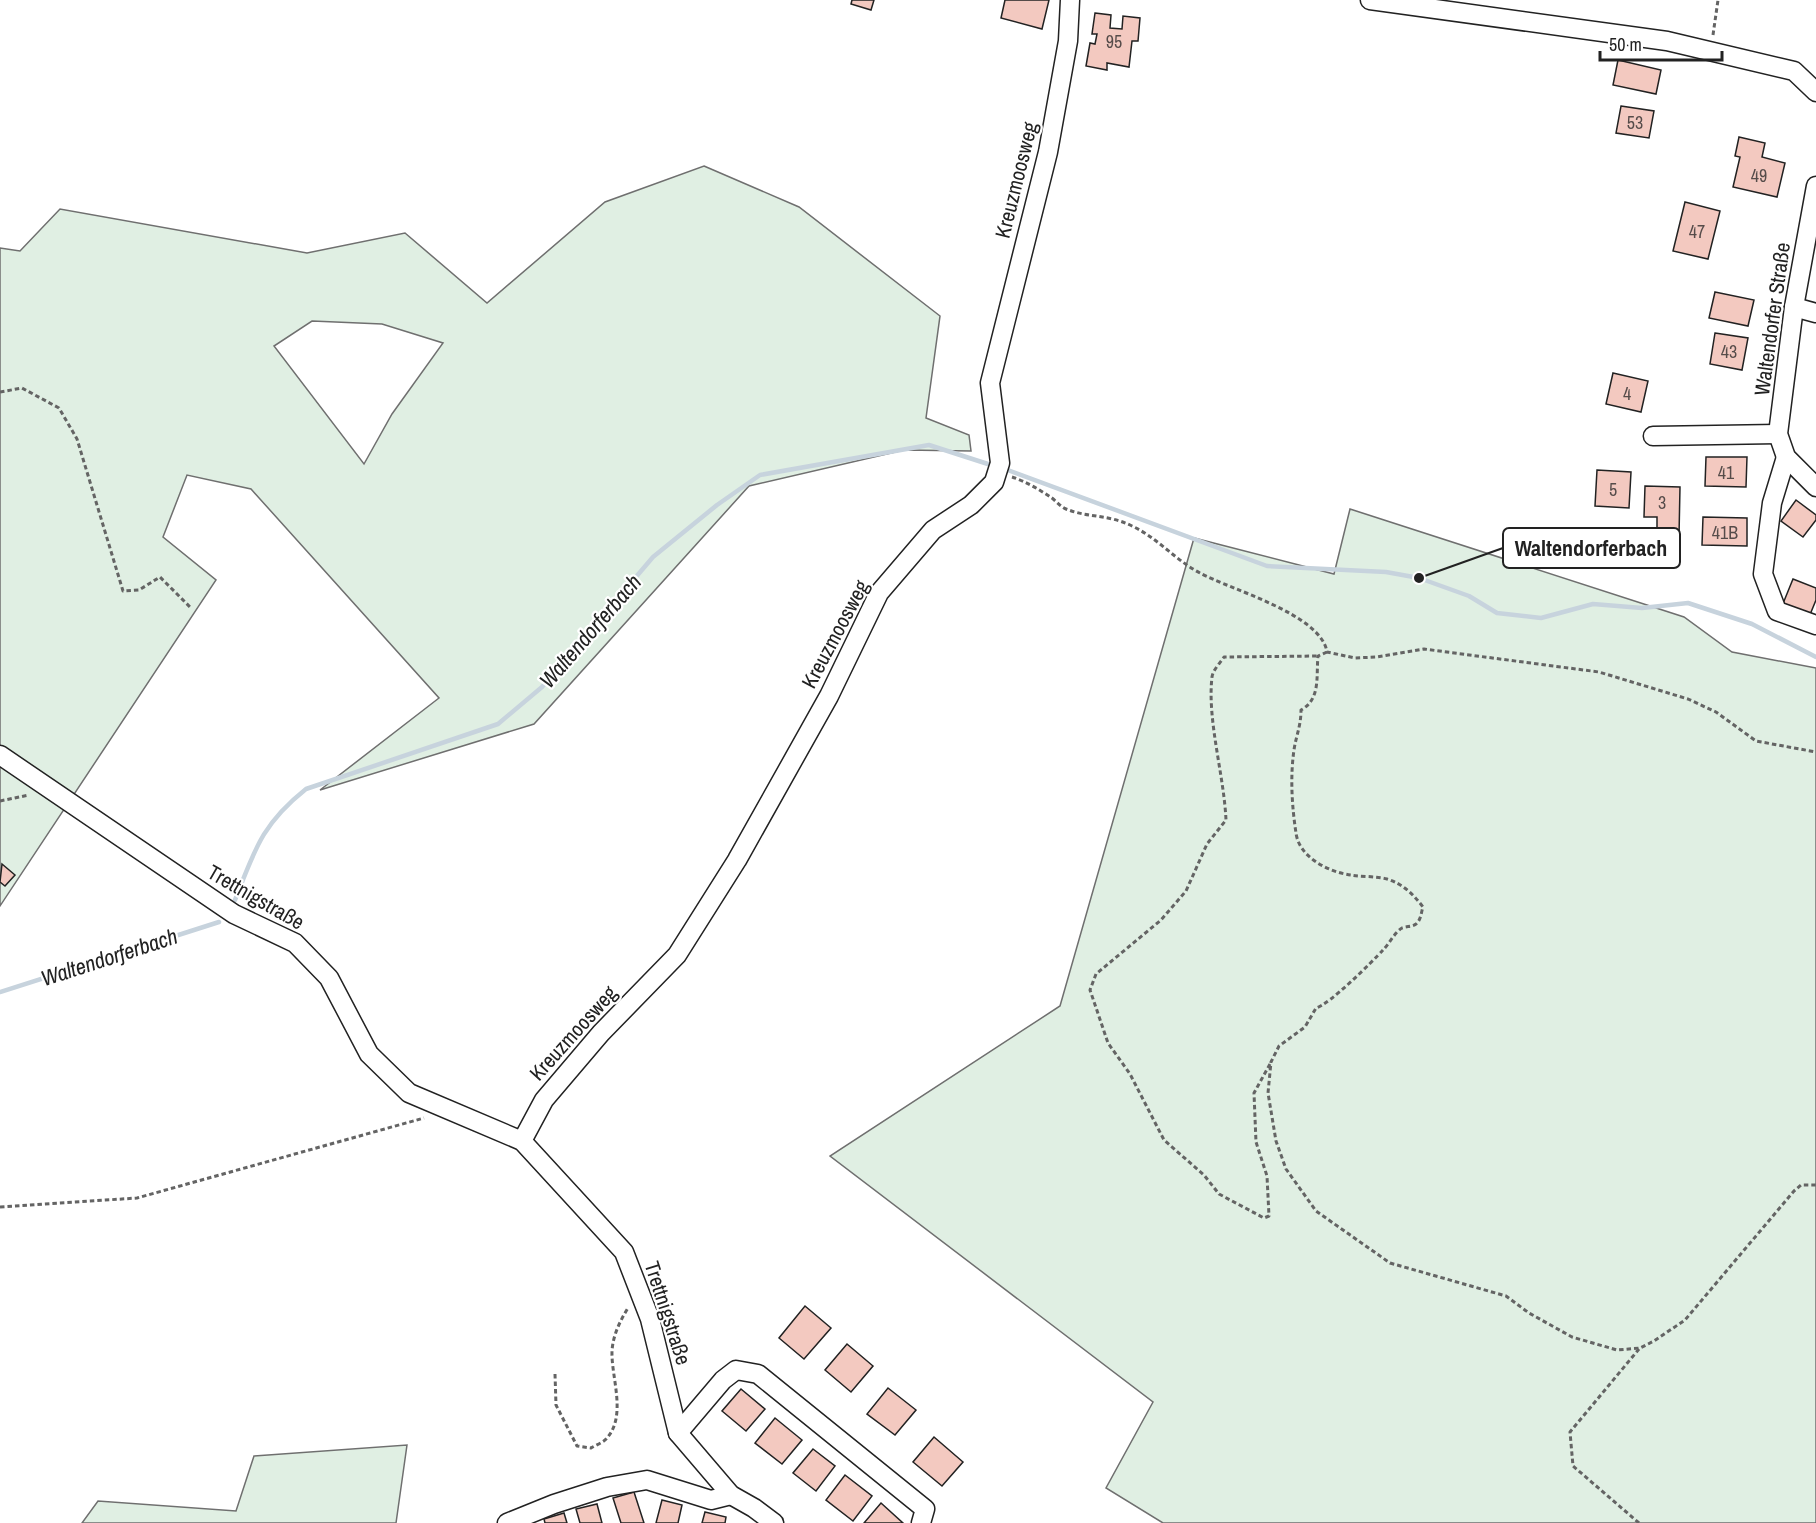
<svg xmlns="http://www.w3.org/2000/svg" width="1816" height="1523" viewBox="0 0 1816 1523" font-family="'Archivo Narrow',sans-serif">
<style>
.green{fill:#e0efe3;stroke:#6f6f6f;stroke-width:1.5;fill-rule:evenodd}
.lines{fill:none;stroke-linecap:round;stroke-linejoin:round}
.stream{stroke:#c7d3dd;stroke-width:4.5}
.building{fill:#f3c9c0;stroke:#222;stroke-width:1.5}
.minor-casing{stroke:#222;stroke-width:21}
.path{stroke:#646464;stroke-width:3;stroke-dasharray:4.5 3;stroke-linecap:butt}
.minor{stroke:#fff;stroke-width:18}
.labels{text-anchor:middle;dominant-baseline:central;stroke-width:4.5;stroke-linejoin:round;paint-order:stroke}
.number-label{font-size:18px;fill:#564c4a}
.street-label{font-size:21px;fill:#222;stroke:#fff}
.water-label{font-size:22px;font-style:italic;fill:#222;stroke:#fff}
.leader{fill:none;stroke:#222;stroke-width:2}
.callout-dot{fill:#222;stroke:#fff;stroke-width:2}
.callout{fill:#fff;stroke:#222;stroke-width:2}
.callout-label{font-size:22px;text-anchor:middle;font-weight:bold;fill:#222}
</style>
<rect width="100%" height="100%" fill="#fff"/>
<g class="green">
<path d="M 704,166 L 799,207 L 940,316 L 926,418 L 969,435 L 971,451 L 904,450 L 749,486 L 534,724 L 320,790 L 439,698 L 251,489 L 187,475 L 163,537 L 216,580 L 0,906 L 0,248 L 20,251 L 60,209 L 307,253 L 405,233 L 487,303 L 605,202 ZM 312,321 L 382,324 L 443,343 L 392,414 L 364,464 L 274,346 Z"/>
<path d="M 1350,509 L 1684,617 L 1732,652 L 1816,668 L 1816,1523 L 1163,1523 L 1106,1488 L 1153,1402 L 830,1156 L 1060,1006 L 1194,538 L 1334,574 Z"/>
<path d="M 407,1445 L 396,1523 L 82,1523 L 98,1501 L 236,1511 L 254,1456 Z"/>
</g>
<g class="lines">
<g class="stream">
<path d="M 1005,469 L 1267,566 L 1386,572 L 1419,578 L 1469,596 L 1497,613 L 1541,618 L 1593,604 L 1642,608 L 1688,603 L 1752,624 L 1816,657"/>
<path d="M 235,900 C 255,849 262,824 306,789 L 498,724 L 542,687 L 653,557 L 717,505 L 760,475 L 929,445 L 991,465"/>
<path d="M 0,992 L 219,922"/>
</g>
</g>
<g class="building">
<path d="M 852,0 L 874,0 L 871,10 L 851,4 Z"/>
<path d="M 1005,0 L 1049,0 L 1042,29 L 1001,18 Z"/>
<path d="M 1095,13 L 1111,15 L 1110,28 L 1122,29 L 1123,16 L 1140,18 L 1138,41 L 1132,41 L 1129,67 L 1107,63 L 1107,70 L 1086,66 L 1090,43 L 1095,44 L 1097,34 L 1092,34 Z"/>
<path d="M 1618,60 L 1661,70 L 1656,94 L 1613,85 Z"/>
<path d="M 1621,106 L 1654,111 L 1649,138 L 1616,133 Z"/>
<path d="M 1739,137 L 1765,143 L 1762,157 L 1785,163 L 1777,197 L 1733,187 L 1740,157 L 1735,156 Z"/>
<path d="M 1685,202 L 1720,211 L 1708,259 L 1673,251 Z"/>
<path d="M 1715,292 L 1754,300 L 1748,326 L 1709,318 Z"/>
<path d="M 1715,333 L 1748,338 L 1742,370 L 1710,364 Z"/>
<path d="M 1613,373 L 1648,381 L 1641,412 L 1606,404 Z"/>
<path d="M 1706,457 L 1747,457 L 1746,487 L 1705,486 Z"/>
<path d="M 1597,470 L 1631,472 L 1629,508 L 1595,506 Z"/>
<path d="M 1645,486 L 1680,487 L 1679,536 L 1657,535 L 1657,517 L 1644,517 Z"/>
<path d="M 1796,500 L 1816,515 L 1816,520 L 1803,537 L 1781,521 Z"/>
<path d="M 1703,517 L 1747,518 L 1747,546 L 1702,545 Z"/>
<path d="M 1793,579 L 1816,588 L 1816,600 L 1809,617 L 1782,606 Z"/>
<path d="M 2,864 L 15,875 L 5,886 L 0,882 Z"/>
<path d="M 805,1306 L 831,1328 L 804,1359 L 779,1338 Z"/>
<path d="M 847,1344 L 873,1366 L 851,1392 L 825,1370 Z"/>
<path d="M 888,1388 L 916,1410 L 895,1435 L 867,1414 Z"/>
<path d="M 741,1389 L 765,1409 L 746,1431 L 722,1411 Z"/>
<path d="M 775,1418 L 802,1440 L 782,1464 L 755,1443 Z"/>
<path d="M 934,1437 L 963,1462 L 942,1486 L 913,1462 Z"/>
<path d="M 813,1449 L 835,1466 L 816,1491 L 793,1473 Z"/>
<path d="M 845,1475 L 872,1496 L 853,1521 L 826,1500 Z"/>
<path d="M 634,1492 L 644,1523 L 621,1523 L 613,1498 Z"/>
<path d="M 662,1500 L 682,1505 L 678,1523 L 656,1523 Z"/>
<path d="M 881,1503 L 903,1523 L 864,1523 Z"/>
<path d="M 597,1504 L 602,1523 L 580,1523 L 576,1509 Z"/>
<path d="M 705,1512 L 726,1517 L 725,1523 L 702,1523 Z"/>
<path d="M 564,1513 L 567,1523 L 545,1523 L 544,1519 Z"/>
</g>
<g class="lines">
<defs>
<g id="minor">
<path d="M 1370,0 L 1667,41 L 1794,71 L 1816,92"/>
<path d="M 1816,186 L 1794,307 L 1778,434 L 1786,457 L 1816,487"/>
<path d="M 1794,307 L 1816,313"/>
<path d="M 1653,436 L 1778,434"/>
<path d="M 1786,457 L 1772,503 L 1763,574 L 1777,611 L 1816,625"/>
<path d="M 0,755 L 234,914 L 295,943 L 329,978 L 369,1054 L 409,1093 L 522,1141 L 624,1252 L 650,1319 L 678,1433 L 731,1495 L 754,1508 L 774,1523"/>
<path d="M 522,1141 L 544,1100 L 601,1033 L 677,955 L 737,860 L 829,696 L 879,593 L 933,530 L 971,505 L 994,482 L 1000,463 L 990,383 L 1048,152 L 1068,41 L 1070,0"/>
<path d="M 678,1433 L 723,1380 L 736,1370 L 758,1374 L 925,1509 L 921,1523"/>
<path d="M 507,1523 L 554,1504 L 607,1487 L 647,1480 L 711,1500 L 731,1495"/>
</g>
</defs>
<use href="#minor" class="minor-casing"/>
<g class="path">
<path d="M 1713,35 L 1718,0"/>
<path d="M 0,392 L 22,388 L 59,408 L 77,439 L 123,591 L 139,590 L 160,577 L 191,608"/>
<path d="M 1012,477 C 1025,481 1040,490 1052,498 C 1057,502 1061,507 1066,509 C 1088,518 1108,514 1132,526 C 1158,538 1175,560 1200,573 C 1231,590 1321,614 1327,652 L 1355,658 L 1376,657 L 1424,649 L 1599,672 L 1688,699 L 1716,712 L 1756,741 L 1816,752"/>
<path d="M 1327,652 L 1318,656 C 1316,676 1321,699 1301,710 C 1301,726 1296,736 1294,750 C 1290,777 1292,807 1296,833 C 1299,857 1328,872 1351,875 C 1362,877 1376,876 1387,879 C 1403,884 1413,894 1423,907 C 1421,913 1421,920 1416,924 C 1412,927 1407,926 1402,928 C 1395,932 1389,944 1383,950 C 1372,962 1330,1004 1316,1008 L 1305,1027 L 1279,1046 L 1271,1062 L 1268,1093 L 1276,1141 L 1286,1169 L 1316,1211 L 1390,1263 L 1506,1296 L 1529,1313 L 1572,1337 L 1617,1350 L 1640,1348 L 1654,1341 L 1685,1320 L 1794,1191 L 1801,1185 L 1816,1185"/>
<path d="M 0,801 L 29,795"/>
<path d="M 1270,1064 L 1254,1093 L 1256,1142 L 1267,1176 L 1269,1216 L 1264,1218 L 1219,1194 L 1204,1175 L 1164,1140 L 1130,1074 L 1108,1043 L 1090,990 L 1096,974 L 1161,920 L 1186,891 L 1207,844 L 1226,820 C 1224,775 1207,720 1212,677 C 1213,670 1220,663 1224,657 L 1318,656"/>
<path d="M 0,1207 L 137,1198 L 424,1118"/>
<path d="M 555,1374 L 556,1405 L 577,1446 L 591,1448 C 596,1445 604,1442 607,1438 C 627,1415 611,1377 612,1351 C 613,1335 620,1321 628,1308"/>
<path d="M 1639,1523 L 1573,1466 L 1570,1432 L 1639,1349"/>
</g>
<use href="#minor" class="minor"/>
</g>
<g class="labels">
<g class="number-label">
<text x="1114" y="41">95</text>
<text x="1635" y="122">53</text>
<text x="1759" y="175">49</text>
<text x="1697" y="231">47</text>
<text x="1729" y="351">43</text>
<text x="1627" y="393">4</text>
<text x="1726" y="472">41</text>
<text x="1613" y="489">5</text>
<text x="1662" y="502">3</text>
<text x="1725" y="532">41B</text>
</g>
<g class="street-label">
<text transform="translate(1016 180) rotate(-76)">Kreuzmoosweg</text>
<text transform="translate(1772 319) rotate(-82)">Waltendorfer Straße</text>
<text transform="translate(835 634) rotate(-62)">Kreuzmoosweg</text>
<text transform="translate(256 897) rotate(30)">Trettnigstraße</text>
<text transform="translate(573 1033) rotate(-48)">Kreuzmoosweg</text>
<text transform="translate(668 1313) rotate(72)">Trettnigstraße</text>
</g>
<g class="water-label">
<text transform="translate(590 631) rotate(-49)">Waltendorferbach</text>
<text transform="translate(109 957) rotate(-18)">Waltendorferbach</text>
</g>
</g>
<path class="leader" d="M1419 578L1503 548"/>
<circle class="callout-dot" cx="1419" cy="578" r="6"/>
<rect class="callout" x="1503" y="528" width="177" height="40" rx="6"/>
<g class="callout-label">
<text x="1591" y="556">Waltendorferbach</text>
</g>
<path d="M1600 51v9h122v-9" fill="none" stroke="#222222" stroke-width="3"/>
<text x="1609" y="51" font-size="18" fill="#222222" stroke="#ffffff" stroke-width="4.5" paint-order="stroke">50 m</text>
</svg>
